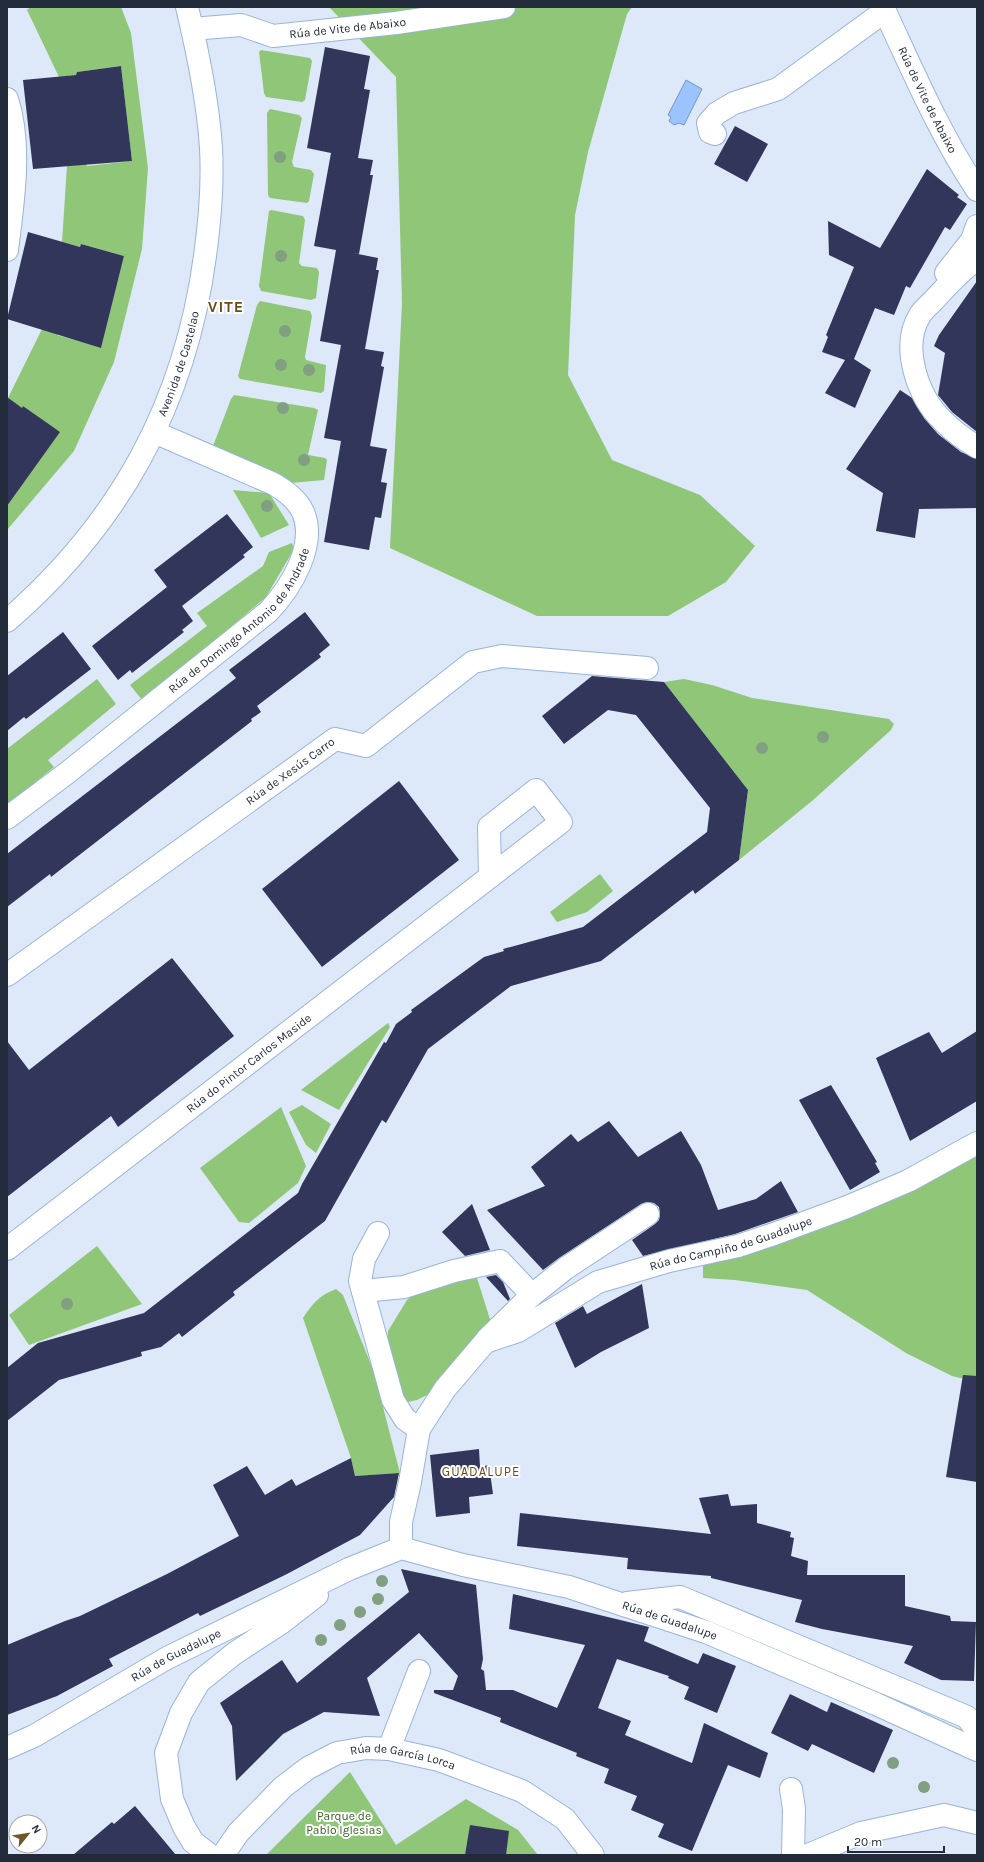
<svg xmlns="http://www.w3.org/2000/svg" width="984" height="1862" viewBox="0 0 984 1862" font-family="Karla,sans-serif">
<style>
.green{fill:#8fc678}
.water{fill:#9bc3fd;stroke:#7695c2}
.building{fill:#32365a}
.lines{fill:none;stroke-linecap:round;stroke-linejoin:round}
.minor-casing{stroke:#99b4da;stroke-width:24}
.minor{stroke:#fff;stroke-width:22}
.tree{fill:#819f81}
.labels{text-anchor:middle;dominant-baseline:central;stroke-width:4;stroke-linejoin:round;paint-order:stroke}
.street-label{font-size:12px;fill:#212b3a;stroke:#fff}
.park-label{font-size:12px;fill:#366420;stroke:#fff}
.neighbourhood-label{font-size:13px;letter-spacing:1px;fill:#6c4d18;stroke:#fff}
.district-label{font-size:16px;font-weight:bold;letter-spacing:1px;fill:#6c4d18;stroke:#fff}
</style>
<rect width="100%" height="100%" fill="#dde8f8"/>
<g class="green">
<path d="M 30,7 L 121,7 L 131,33 L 148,168 L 142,249 L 114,362 L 74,451 L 7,530 L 7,506 L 59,432 L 23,406 L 21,409 L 8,398 L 42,329 L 57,332 L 57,335 L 101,347 L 124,256 L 81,244 L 80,247 L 62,242 L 67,166 L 86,162 L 87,166 L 132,161 L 121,66 L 77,72 L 76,75 L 59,77 L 27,10 Z"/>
<path d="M 329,7 L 632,7 L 627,14 L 588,152 L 575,215 L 568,375 L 612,460 L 700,495 L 755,546 L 726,582 L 668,616 L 537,616 L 390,548 L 402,303 L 396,77 Z"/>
<path d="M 261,50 L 310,58 L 312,61 L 305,100 L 302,102 L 266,97 L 264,93 L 259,52 Z"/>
<path d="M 270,109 L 299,115 L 302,118 L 292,162 L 294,167 L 311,170 L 314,174 L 309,201 L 307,203 L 270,198 L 268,195 L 267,113 Z"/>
<path d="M 271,210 L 303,216 L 305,220 L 299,263 L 302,266 L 317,268 L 319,272 L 316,298 L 311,300 L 261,291 L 259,286 L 269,211 Z"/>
<path d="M 260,301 L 310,311 L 312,316 L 305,357 L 306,360 L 326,365 L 324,391 L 321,393 L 240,379 L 238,376 L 257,305 Z"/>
<path d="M 234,395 L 314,408 L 318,410 L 308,455 L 325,458 L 327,460 L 324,480 L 291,483 L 213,446 L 231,399 Z"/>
<path d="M 233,490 L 269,493 L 289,525 L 261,538 Z"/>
<path d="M 292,543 L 294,549 L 266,597 L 143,701 L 130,685 L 207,626 L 197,613 L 263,566 L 269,552 Z"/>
<path d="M 97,679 L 116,704 L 48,760 L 54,767 L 7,805 L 7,749 Z"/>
<path d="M 684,679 L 712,685 L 752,698 L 889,719 L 894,724 L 891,730 L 812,801 L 739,860 L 748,790 L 664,682 Z"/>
<path d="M 600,874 L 613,891 L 587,912 L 557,922 L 550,912 Z"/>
<path d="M 388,1023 L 390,1027 L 339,1110 L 301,1090 Z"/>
<path d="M 302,1105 L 331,1124 L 316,1153 L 306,1145 L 289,1112 Z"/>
<path d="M 281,1107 L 306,1166 L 298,1183 L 249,1223 L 239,1222 L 200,1168 Z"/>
<path d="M 977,1155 L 977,1382 L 952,1376 L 906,1353 L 807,1290 L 735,1280 L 703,1278 L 703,1261 Z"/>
<path d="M 97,1246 L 142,1304 L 29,1345 L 9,1315 Z"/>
<path d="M 469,1273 L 477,1278 L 493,1329 L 427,1395 L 417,1400 L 408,1402 L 397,1393 L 387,1350 L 388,1331 L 407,1300 L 415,1293 Z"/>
<path d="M 336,1289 L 343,1295 L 374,1372 L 400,1473 L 355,1476 L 351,1458 L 303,1318 C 312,1304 320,1295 336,1289 Z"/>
<path d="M 350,1772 L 396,1845 L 466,1799 L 518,1830 L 538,1855 L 266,1855 Z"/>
</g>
<path class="water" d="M 686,80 L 702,89 L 684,125 L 679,123 L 674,125 L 669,121 L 671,117 L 668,115 Z"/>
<g class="building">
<path d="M 325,47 L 370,56 L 364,89 L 370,90 L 358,158 L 373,160 L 370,175 L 373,175 L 359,254 L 353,253 L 378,258 L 376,270 L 379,270 L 365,349 L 384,352 L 381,366 L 384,367 L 370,446 L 387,449 L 381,482 L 387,483 L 381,518 L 375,517 L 369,550 L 324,542 L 341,441 L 324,438 L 341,345 L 320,341 L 336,250 L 314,246 L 331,153 L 307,148 Z"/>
<path d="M 121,66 L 132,161 L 33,169 L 23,80 L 76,75 L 77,72 Z"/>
<path d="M 735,126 L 768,144 L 747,182 L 714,164 Z"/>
<path d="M 927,169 L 959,195 L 957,197 L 967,204 L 950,230 L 945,227 L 910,288 L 906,286 L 894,315 L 875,308 L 854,359 L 871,370 L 855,408 L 825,393 L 845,360 L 822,352 L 828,337 L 826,335 L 854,267 L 829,255 L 828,221 L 880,248 Z"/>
<path d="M 28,232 L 80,247 L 81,244 L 124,256 L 101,348 L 7,319 Z"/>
<path d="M 977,281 L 977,432 L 952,412 L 938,395 L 945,353 L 934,346 L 939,335 Z"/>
<path d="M 900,390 L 912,398 L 924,418 L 938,434 L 961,452 L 977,459 L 977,508 L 919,509 L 915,538 L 876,531 L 883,493 L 846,469 Z"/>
<path d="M 7,397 L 22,408 L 23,406 L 60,432 L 7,506 Z"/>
<path d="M 227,514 L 253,547 L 243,555 L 245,557 L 182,606 L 193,621 L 182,630 L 184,632 L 132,673 L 130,670 L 118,680 L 92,646 L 167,587 L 154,570 Z"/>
<path d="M 305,612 L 330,645 L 319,654 L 321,657 L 257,706 L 261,712 L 251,719 L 252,721 L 51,877 L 50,874 L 7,907 L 7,854 L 236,678 L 229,670 Z"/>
<path d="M 63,632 L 91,669 L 26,719 L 24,717 L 7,731 L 7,676 Z"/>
<path d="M 592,676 L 664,682 L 748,790 L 739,860 L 695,894 L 693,890 L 601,961 L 511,986 L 428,1049 L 386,1123 L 382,1120 L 325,1221 L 233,1292 L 235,1295 L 182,1337 L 179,1333 L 161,1347 L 141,1352 L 142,1356 L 59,1380 L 7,1421 L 7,1368 L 38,1343 L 144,1313 L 298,1193 L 302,1184 L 384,1042 L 386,1043 L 396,1024 L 412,1012 L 411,1010 L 484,957 L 504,951 L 503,949 L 583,927 L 707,832 L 710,808 L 636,715 L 608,710 L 564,744 L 542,716 Z"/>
<path d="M 399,781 L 459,860 L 322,967 L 262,889 Z"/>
<path d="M 172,958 L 234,1036 L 118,1127 L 111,1116 L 7,1197 L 7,1041 L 29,1070 Z"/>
<path d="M 977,1031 L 977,1101 L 910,1141 L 876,1058 L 929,1032 L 942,1053 Z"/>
<path d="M 831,1085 L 877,1162 L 875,1163 L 880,1172 L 850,1190 L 799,1100 Z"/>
<path d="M 609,1121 L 638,1157 L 681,1131 L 701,1165 L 718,1210 L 756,1199 L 781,1181 L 798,1212 L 735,1234 L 643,1256 L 632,1240 L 655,1224 L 659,1220 L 660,1214 L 659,1207 L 654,1203 L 647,1202 L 641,1204 L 559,1258 L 543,1270 L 487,1210 L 545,1186 L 531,1167 L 571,1134 L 578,1142 Z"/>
<path d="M 472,1204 L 490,1250 L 465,1256 L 442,1232 Z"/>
<path d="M 496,1275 L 503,1282 L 510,1299 L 508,1301 L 486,1277 Z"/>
<path d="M 642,1284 L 649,1328 L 601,1352 L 575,1368 L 555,1323 L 583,1306 L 587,1314 Z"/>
<path d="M 963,1375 L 977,1376 L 977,1482 L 946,1477 Z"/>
<path d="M 479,1449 L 480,1467 L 489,1465 L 493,1494 L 469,1497 L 470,1513 L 436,1517 L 430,1455 Z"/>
<path d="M 351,1458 L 355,1476 L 399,1473 L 394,1497 L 360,1535 L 287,1574 L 200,1616 L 198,1613 L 109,1659 L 113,1666 L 57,1696 L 7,1715 L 7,1645 L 65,1621 L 80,1616 L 167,1574 L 239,1536 L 213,1485 L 247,1466 L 265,1495 L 292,1479 L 296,1486 Z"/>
<path d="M 728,1494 L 731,1506 L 757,1504 L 757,1523 L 791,1532 L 790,1537 L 794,1538 L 791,1556 L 808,1561 L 807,1575 L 905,1575 L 905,1606 L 950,1616 L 951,1621 L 976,1622 L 974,1681 L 941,1680 L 904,1663 L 913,1646 L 822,1629 L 795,1622 L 802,1600 L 711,1578 L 711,1576 L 627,1569 L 628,1558 L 517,1546 L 520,1513 L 711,1534 L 699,1498 Z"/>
<path d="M 401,1569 L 476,1585 L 483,1659 L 481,1669 L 484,1671 L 486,1690 L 513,1690 L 557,1708 L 585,1645 L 509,1629 L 513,1594 L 649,1627 L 644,1641 L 698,1664 L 703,1653 L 736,1666 L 717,1713 L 684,1699 L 689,1687 L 668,1678 L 669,1676 L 617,1659 L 598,1708 L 631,1721 L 625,1735 L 692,1763 L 704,1723 L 768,1753 L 760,1778 L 728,1765 L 692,1851 L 658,1837 L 664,1824 L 631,1810 L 637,1796 L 604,1783 L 609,1769 L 576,1756 L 577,1753 L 500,1722 L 501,1718 L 434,1693 L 434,1690 L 453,1690 L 458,1676 L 419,1633 L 367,1678 L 380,1716 L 324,1712 L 283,1734 L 236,1781 L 232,1726 L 220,1703 L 282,1660 L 297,1683 L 409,1592 Z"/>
<path d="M 790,1694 L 827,1712 L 831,1702 L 893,1730 L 874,1773 L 812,1744 L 808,1751 L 771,1733 Z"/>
<path d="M 135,1806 L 176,1855 L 73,1855 L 112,1822 L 114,1824 Z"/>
<path d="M 470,1825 L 509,1831 L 506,1855 L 465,1855 Z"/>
</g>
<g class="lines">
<defs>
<g id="minor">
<path id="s1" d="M 883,7 C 912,69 939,133 977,190"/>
<path id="s2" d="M 192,29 L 241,25 L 273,36 L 396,23 L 504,7"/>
<path d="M 7,99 C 22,145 13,203 7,250"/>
<path d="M 715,134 L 710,132 L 708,123 L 717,113 L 734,103 L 778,89 L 885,11"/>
<path d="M 977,259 C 960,271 947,286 933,301 C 929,305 923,310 920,315 C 900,347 918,397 943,421 C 953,431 965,440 977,447"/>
<path d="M 946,273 L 972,240 L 977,226"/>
<path id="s3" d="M 7,621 C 120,523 185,404 205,256 C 210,220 213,184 211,148 C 208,100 198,53 187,7"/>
<path id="s4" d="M 7,818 L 67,773 L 268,612 C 291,588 317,545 303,512 C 297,499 285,491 274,484 L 154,432"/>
<path id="s5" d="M 7,975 L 335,739 L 366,746 L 473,662 L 502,656 L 647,668"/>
<path d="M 378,1233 L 364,1259 L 360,1281 L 393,1400 L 405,1419 L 419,1429"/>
<path id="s6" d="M 7,1249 C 192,1107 377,965 561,822 L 536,790 L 489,827 L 490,877"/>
<path d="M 363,1291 L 404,1287 L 454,1271 L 500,1261 L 532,1295"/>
<path d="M 487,1339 L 532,1295 L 566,1268 L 648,1214"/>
<path id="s7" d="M 401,1548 L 401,1522 L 410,1482 L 419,1429 L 445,1389 L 485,1342 L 518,1331 L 598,1282 L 669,1261 L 738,1246 L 774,1234 L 847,1207 L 908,1181 L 977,1143"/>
<path d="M 627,1603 L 680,1597 L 967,1717 L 977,1731"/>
<path id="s8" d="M 7,1748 L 34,1736 L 167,1658 L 349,1569 L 401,1548 L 463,1565 L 569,1587 L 706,1632 L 876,1704 L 977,1750"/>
<path d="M 389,1749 L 419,1671"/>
<path d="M 791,1789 L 794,1809 L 793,1855"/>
<path d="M 210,1855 L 193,1842 L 184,1827 L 172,1799 L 166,1753 L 181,1713 L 199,1682 L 235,1653 L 281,1623 L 317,1595"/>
<path id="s9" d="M 223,1855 L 238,1833 L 283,1787 L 308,1768 L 337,1753 L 366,1748 L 389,1749 L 439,1760 L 522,1791 L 565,1819 L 593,1855"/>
<path d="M 808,1855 L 861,1833 L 944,1815 L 977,1823"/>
</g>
</defs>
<use href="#minor" class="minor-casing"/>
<use href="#minor" class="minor"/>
</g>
<g class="tree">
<circle cx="280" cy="157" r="6"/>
<circle cx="281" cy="256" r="6"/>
<circle cx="285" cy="331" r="6"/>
<circle cx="281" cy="365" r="6"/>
<circle cx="309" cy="370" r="6"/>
<circle cx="283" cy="408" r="6"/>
<circle cx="304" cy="460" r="6"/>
<circle cx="267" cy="506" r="6"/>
<circle cx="823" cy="737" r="6"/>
<circle cx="762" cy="748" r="6"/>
<circle cx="67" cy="1304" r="6"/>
<circle cx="382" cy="1581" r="6"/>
<circle cx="378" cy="1599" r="6"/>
<circle cx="360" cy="1612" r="6"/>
<circle cx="340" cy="1625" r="6"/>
<circle cx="321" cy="1640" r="6"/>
<circle cx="893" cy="1763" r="6"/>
<circle cx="924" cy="1787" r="6"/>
</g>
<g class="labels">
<g class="street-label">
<text stroke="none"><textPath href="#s2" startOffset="158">Rúa de Vite de Abaixo</textPath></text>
<text stroke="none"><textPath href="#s1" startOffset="103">Rúa de Vite de Abaixo</textPath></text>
<text stroke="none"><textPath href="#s3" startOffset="314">Avenida de Castelao</textPath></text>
<text stroke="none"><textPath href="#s4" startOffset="307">Rúa de Domingo Antonio de Andrade</textPath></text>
<text stroke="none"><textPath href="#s5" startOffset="349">Rúa de Xesús Carro</textPath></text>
<text stroke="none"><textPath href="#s6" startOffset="305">Rúa do Pintor Carlos Maside</textPath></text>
<text stroke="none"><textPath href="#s7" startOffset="497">Rúa do Campiño de Guadalupe</textPath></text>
<text stroke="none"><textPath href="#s8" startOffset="721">Rúa de Guadalupe</textPath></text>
<text stroke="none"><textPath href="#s8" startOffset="193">Rúa de Guadalupe</textPath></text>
<text stroke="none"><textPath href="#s9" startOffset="222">Rúa de García Lorca</textPath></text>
</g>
<g class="park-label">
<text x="344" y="1816">Parque de<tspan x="344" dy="14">Pablo Iglesias</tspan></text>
</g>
<g class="neighbourhood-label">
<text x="481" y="1471">GUADALUPE</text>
</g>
<g class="district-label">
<text x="226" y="306">VITE</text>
</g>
</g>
<rect width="984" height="1862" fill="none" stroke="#212b3a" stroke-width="16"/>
<g transform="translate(28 1834) rotate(60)"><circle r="19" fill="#ffffff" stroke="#a6aab0"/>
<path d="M0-3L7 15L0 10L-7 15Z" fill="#715528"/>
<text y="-6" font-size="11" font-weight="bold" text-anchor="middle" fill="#212b3a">N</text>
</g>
<path d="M848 1846v6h96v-6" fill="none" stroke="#212b3a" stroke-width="2"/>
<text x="854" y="1846" font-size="12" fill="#212b3a" stroke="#ffffff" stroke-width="3" paint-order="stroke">20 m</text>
</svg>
